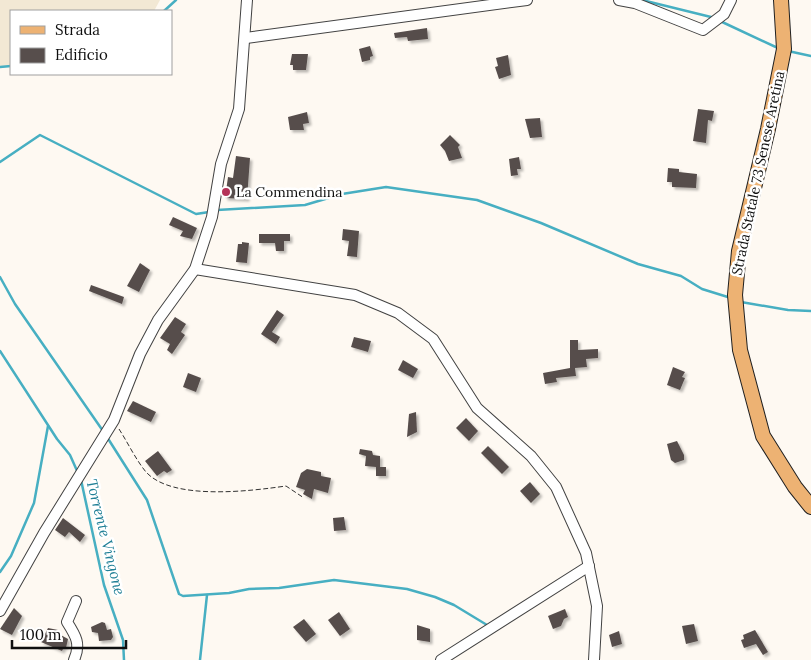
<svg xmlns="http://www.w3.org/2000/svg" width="811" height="660" viewBox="0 0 811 660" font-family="Lora,serif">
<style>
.farmland{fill:#f2e8d4}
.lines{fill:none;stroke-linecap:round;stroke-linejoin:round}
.stream{stroke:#47afc2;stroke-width:2.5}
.building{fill:#574e4c;filter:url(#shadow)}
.minor-casing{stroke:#424242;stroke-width:12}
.major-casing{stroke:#202020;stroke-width:16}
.path{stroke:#313131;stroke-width:1;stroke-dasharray:5 2.5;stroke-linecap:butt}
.minor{stroke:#fff;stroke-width:10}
.major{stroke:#edb273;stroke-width:14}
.poi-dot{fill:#b43257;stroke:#fff;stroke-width:2}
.labels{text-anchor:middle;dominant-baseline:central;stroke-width:5;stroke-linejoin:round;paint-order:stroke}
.street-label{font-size:14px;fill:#0f0f0f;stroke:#fff}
.poi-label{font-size:14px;fill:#0f0f0f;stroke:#fff;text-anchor:start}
.water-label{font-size:15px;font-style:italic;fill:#228097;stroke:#fff}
</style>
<defs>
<filter id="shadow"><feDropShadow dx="2.5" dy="2.5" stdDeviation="1" flood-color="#0004"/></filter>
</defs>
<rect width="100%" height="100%" fill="#fef9f2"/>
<path class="farmland" d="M 0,0 L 160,0 L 154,11 L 11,11 L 11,66 L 8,67 L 0,67 Z"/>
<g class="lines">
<g class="stream">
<path d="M 642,0 L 715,18"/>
<path d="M 164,11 L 176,0"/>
<path d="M 720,21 L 780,49"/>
<path d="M 788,51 L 811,56"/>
<path d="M 0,67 L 11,66"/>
<path d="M 0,162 L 40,135 L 196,214 L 209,212"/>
<path d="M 217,210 L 305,205 L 342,194 L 386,187 L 477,200 L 541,223 L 638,264 L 681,276 L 702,289 L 731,298"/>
<path d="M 0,277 L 15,304 L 103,431"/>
<path d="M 741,302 L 788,310 L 811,311"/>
<path d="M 0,351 L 57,439 L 70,455 L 78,473"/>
<path d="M 107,437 L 147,500 L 179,594 L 183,596 L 229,593 L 249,589 L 279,588 L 334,580 L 407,589 L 435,597 L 454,605 L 487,625"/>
<path d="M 81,480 L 104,585 L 123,640 L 124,660"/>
<path d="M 0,572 L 11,556 L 34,503 L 48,426"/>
<path d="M 200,660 L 207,595"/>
</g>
</g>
<g class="building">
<path d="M 427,28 L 428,39 L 408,41 L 407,37 L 395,38 L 394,33 Z"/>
<path d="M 370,46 L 373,56 L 370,57 L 370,60 L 362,62 L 359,49 Z"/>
<path d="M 292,54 L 308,54 L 306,70 L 293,70 L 293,65 L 290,65 Z"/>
<path d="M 508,55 L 511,75 L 499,79 L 495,67 L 498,66 L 496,58 Z"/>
<path d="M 698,109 L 714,111 L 712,121 L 708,120 L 706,143 L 693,141 Z"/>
<path d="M 307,112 L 309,123 L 303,124 L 304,130 L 290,130 L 288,117 Z"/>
<path d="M 540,118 L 542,137 L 530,138 L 525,119 Z"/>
<path d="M 450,135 L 460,145 L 458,147 L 462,158 L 449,161 L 445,151 L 440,145 Z"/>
<path d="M 236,156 L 250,158 L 247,199 L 225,198 L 228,177 L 233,178 Z"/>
<path d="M 519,157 L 521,169 L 517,169 L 518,175 L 511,176 L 509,159 Z"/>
<path d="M 668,168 L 679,169 L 679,172 L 697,174 L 696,188 L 672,187 L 672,182 L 667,182 Z"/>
<path d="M 173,217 L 197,228 L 192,239 L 180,236 L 183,231 L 169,225 Z"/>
<path d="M 343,229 L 359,231 L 357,257 L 347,256 L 349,241 L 342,240 Z"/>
<path d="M 259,234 L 290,234 L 290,241 L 284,241 L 284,251 L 276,251 L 275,243 L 259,243 Z"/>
<path d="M 242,242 L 249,243 L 247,263 L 236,262 L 238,244 L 242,244 Z"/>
<path d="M 140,263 L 150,270 L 139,292 L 127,286 Z"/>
<path d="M 91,285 L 124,297 L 122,304 L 89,291 Z"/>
<path d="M 277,310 L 284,315 L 272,332 L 280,337 L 276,344 L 261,334 Z"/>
<path d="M 175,317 L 186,324 L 181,332 L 185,335 L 172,354 L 167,350 L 170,344 L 160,338 Z"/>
<path d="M 354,337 L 371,341 L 368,352 L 351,347 Z"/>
<path d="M 570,340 L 578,340 L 578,350 L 598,349 L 598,358 L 586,359 L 587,367 L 575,368 L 576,376 L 556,378 L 557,382 L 545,384 L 543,373 L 570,368 Z"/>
<path d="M 403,360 L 418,369 L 413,378 L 398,370 Z"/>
<path d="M 673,367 L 685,372 L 682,377 L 685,378 L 680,390 L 667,385 Z"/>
<path d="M 188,373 L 201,378 L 196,392 L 183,387 Z"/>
<path d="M 133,401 L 156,412 L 151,422 L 127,411 Z"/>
<path d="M 416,412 L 417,432 L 407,437 L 409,414 Z"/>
<path d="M 466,418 L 478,431 L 469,441 L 456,428 Z"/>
<path d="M 677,441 L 684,455 L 684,460 L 675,463 L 671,460 L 667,444 Z"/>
<path d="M 488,446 L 509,467 L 502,474 L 481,453 Z"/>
<path d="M 360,449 L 372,451 L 373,455 L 380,456 L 380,467 L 386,467 L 386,476 L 376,476 L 376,467 L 365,466 L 366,456 L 359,454 Z"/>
<path d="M 158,451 L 172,470 L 167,473 L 164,471 L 157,476 L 145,461 Z"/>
<path d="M 307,469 L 321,472 L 321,476 L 331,478 L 328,493 L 314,489 L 312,499 L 303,494 L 305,490 L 296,487 L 301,473 Z"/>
<path d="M 530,482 L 540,494 L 531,503 L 520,491 Z"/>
<path d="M 344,517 L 346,530 L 334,531 L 333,518 Z"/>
<path d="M 63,518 L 85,535 L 80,542 L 69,532 L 65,537 L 55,530 Z"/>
<path d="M 14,608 L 22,616 L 12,635 L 0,629 Z"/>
<path d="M 565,609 L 568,617 L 564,619 L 561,626 L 553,629 L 548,616 Z"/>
<path d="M 339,612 L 350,629 L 340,636 L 328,620 Z"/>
<path d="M 304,619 L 316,634 L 306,642 L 293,627 Z"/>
<path d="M 102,622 L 105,623 L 107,630 L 111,629 L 113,637 L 111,640 L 99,641 L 98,633 L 92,632 L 91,627 Z"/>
<path d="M 694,624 L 698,641 L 686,644 L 682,626 Z"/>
<path d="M 417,625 L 430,629 L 430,642 L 417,640 Z"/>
<path d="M 48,628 L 58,630 L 57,633 L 68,639 L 66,648 L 64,647 L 62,651 L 41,642 Z"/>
<path d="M 755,630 L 768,652 L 763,655 L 756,644 L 744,648 L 741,640 L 744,639 L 743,635 Z"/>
<path d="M 619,631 L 622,644 L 612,647 L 609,635 Z"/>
</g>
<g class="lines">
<defs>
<g id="minor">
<path d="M 619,0 L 635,3 L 703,30 L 724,14 L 731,0"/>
<path d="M 246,38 L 527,0"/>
<path d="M 195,269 L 355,295 L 398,313 L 433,339 L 477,408 L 531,456 L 556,487 L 586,553 L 597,606 L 594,660"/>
<path d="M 0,611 L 44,533 L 114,420 L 140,354 L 158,320 L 195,269 L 212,217 L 221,164 L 239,109 L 247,0"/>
<path d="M 74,660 C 81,644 76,636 67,622 L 76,601"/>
<path d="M 441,660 L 589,566"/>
</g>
<path id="major" d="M 781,0 L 784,49 L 768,129 L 739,251 L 735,295 L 740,350 L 763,436 L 795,487 L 811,507"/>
</defs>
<use href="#minor" class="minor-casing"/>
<use href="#major" class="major-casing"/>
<path class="path" d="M 119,429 C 128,443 136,460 146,472 C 172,501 251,491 286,486 L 304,498"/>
<use href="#minor" class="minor"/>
<use href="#major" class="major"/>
</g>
<circle class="poi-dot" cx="226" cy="192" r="5"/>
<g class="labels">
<g class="street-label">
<text transform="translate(758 173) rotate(-78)">Strada Statale 73 Senese Aretina</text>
</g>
<g class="poi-label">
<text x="236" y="192">La Commendina</text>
</g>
<g class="water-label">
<text transform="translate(106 537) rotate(76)">Torrente Vingone</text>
</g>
</g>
<rect x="10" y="10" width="162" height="65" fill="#ffffff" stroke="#9f9f9f"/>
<rect x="20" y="26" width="25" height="8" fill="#edb273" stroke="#9f9f9f"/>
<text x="55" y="35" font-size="15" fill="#0f0f0f">Strada</text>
<rect x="20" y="48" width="25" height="15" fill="#574e4c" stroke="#9f9f9f"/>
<text x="55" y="60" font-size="15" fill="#0f0f0f">Edificio</text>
<path d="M12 640v8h114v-8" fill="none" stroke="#0f0f0f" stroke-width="2.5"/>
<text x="20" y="640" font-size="15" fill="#0f0f0f" stroke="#ffffff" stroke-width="4" paint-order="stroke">100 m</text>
</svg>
